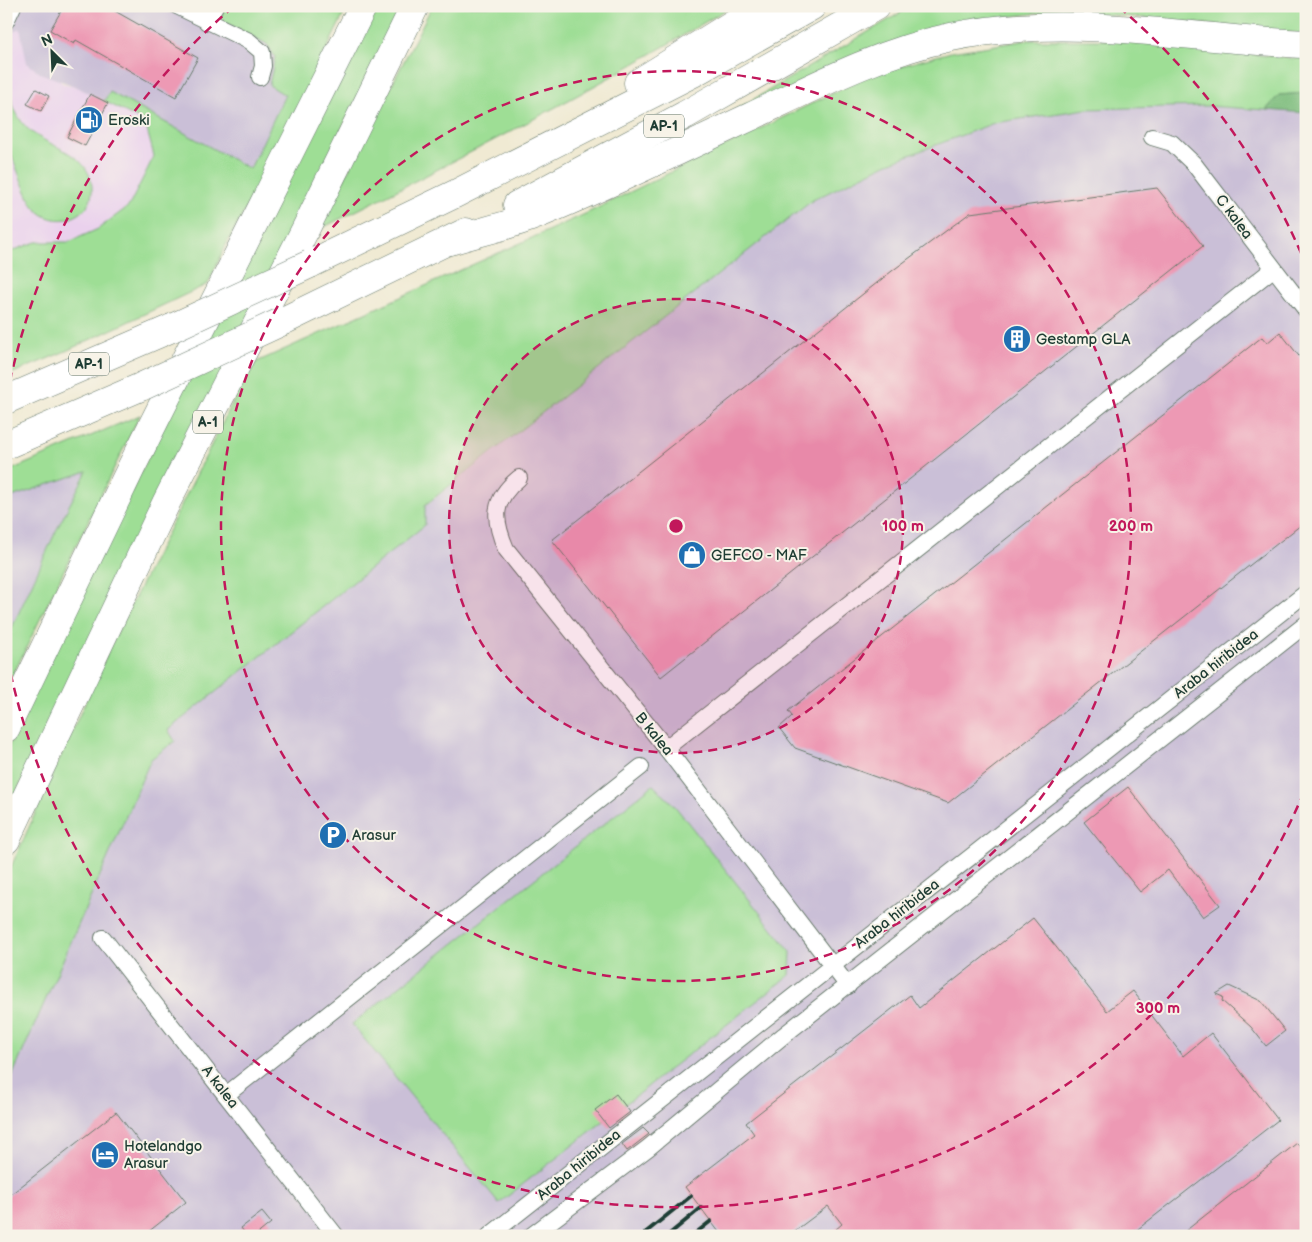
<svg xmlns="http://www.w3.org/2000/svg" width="1312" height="1242" viewBox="0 0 1312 1242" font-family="'Balsamiq Sans',sans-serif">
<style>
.built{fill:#ead1ed}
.industrial{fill:#cabfd7}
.green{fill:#9ede95;stroke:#5e8e64}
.forest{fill:#7ebd7e;stroke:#4e7d59}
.building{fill:#ed99b4}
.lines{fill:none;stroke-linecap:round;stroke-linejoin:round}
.minor-casing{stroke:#687a6c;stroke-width:18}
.motorway-casing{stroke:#687a6c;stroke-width:29}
.minor{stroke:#fff;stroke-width:16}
.motorway{stroke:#fff;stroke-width:28}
.rail{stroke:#1f3d34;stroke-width:4}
.motorway-bridge-casing{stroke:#687a6c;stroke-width:29;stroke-linecap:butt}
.motorway-bridge{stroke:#fff;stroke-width:28}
.ring{fill:none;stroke:#c2185b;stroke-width:2.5;stroke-dasharray:9 6}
.labels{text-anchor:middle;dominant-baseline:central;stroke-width:4;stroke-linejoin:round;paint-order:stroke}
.shield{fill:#f7f3e8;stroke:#60746a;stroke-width:1}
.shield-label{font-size:14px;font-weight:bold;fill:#1f3d34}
.poi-label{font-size:15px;fill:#1f3d34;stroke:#f7f3e8;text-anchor:start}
.street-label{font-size:15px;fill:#1f3d34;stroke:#f7f3e8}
.centre{fill:#c2185b;stroke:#f7f3e8;stroke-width:2.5}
.ring-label{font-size:15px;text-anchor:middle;font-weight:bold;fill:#c2185b;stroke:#f7f3e8;stroke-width:4;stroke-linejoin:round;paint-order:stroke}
</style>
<rect width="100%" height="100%" fill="#f7f3e8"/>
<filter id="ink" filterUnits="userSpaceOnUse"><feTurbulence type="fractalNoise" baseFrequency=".02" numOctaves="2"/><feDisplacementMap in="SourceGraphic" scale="10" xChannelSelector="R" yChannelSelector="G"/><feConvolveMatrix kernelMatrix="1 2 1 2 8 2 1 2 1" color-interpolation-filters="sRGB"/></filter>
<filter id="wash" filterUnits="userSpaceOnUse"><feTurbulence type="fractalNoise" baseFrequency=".0096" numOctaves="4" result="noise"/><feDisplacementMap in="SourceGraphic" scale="20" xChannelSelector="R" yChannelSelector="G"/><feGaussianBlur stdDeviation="1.12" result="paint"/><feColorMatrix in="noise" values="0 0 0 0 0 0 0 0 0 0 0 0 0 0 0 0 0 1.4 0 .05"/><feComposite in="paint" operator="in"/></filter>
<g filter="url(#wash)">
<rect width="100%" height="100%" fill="#f0ead3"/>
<path class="built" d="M 20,28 L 62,83 L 77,87 L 145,122 L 154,156 L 129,206 L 98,229 L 69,242 L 36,242 L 6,253 L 6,36 Z"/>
<g class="industrial">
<path d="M 6,6 L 224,6 L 220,15 L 223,21 L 267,44 L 276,57 L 269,85 L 285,95 L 250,169 L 110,92 L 104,101 L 77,87 L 40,73 L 27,63 L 20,28 L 6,36 Z"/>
<path d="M 1207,106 L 1306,113 L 1306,1236 L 6,1236 L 6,1090 L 151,759 L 175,741 L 168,730 L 424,525 L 425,506 L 813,200 L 886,164 L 994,123 L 1086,109 Z"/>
<path d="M 87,470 L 56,531 L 6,641 L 6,499 Z"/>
</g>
<g class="green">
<path d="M 224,6 L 348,6 L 264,176 L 226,245 L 208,284 L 66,351 L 6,376 L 6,253 L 36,242 L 69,242 L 98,229 L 129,206 L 154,156 L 145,122 L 104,101 L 110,92 L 250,169 L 285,95 L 269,85 L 275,57 L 267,44 L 223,21 L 220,15 Z"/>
<path d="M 377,6 L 399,6 L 401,8 L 6,814 L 6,752 L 101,552 L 373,8 Z"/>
<path d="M 432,6 L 732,6 C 598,88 458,160 318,230 Z"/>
<path d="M 912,6 L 1306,6 L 1306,34 L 1113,15 L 1040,13 L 972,21 L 732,112 Z"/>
<path d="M 1028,40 L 1125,40 L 1288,58 L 1306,58 L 1306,93 L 1279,95 L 1266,110 L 1207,106 L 1086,109 L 994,123 L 886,164 L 813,200 L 425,505 L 425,525 L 168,730 L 175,741 L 151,759 L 6,1090 L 6,878 L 112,643 L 252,364 L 585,214 L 872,74 L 951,52 Z"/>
<path d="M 6,82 C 11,98 14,114 26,127 C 46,148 88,150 92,186 C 95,219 53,231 34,207 C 27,198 8,147 6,136 C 3,119 6,99 6,82 Z"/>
<path d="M 140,415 L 6,689 L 6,641 L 56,531 L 87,471 L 6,499 L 6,472 Z"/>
<path d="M 653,785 L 674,805 L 791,952 L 790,975 L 499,1203 L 352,1024 Z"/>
</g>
<path class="forest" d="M 1306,93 L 1306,113 L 1266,110 L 1279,95 Z"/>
<g id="blocks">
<g class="building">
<path d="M 64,6 L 106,6 L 198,58 L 176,97 L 76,40 L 74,44 L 50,30 Z"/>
<path d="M 36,89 L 49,96 L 41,111 L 27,104 Z"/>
<path d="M 90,94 L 108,103 L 85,146 L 67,137 Z"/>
<path d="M 1157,188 L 1203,246 L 661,677 L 552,540 L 892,271 L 970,213 Z"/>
<path d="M 1280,332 L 1306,365 L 1306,521 L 948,803 L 795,748 L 779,728 L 792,716 L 788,711 L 1262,337 L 1267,343 Z"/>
<path d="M 1128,787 L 1220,905 L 1203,917 L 1168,870 L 1140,892 L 1084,822 Z"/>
<path d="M 1033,918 L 1107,1011 L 1133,991 L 1183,1056 L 1211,1033 L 1278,1120 L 1129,1236 L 828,1236 L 842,1224 L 828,1206 L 788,1236 L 722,1236 L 685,1187 L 754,1134 L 746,1123 L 910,995 L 919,1008 Z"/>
<path d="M 1229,986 L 1261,1001 L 1285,1031 L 1266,1046 L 1251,1027 L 1222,1001 L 1223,997 L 1216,994 Z"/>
<path d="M 616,1094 L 630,1112 L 609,1128 L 595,1110 Z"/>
<path d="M 116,1112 L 186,1202 L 143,1236 L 6,1236 L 6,1198 Z"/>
<path d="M 643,1128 L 649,1134 L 627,1151 L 622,1144 Z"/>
<path d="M 1297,1143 L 1306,1154 L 1306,1236 L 1179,1236 Z"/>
<path d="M 262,1212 L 271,1223 L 255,1236 L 247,1236 L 241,1228 Z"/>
</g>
</g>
</g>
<g filter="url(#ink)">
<use href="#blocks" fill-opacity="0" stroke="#687a6c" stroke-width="1"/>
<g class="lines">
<defs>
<g id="minor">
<path d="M 177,6 L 249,41 L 262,52 L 263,66 L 260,77"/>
<path d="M 6,21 L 13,6"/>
<path d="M 207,22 L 215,6"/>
<path d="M 1152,137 L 1172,143 L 1194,164 L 1306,310"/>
<path d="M 519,478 C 492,500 493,519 506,549 L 666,748 L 848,986"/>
<path d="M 666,748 L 1273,269"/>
<path d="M 103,938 L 336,1236"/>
<path d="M 226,1095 L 641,767"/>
<path d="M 489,1236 L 1306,593"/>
<path d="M 531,1236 L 648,1148 L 784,1035 L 1306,624"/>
</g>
<g id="motorway">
<path d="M 638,83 L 762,6"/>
<path d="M 517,205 L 685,115 L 876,6"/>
<path d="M 450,241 C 478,232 509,226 536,215 C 609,185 679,150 750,117 C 815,86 880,52 951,37 C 1071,12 1186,39 1306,44"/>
<path d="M 310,264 L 455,194 L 693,73 L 812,6"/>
<path d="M 283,321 L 466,232"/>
<path d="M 6,400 L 172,328"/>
<path d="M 6,445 L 143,386"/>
<path d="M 6,728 L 132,466 L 363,6"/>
<path d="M 6,840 L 167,501 L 305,230 L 415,6"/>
</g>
</defs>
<use href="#minor" class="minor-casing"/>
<use href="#motorway" class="motorway-casing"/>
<use href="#minor" class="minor"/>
<use href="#motorway" class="motorway"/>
<g class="rail">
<path d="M 645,1233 L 691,1196"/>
<path d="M 667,1236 L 701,1208"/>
<path d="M 692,1236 L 711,1221"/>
</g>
<defs>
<g id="motorway-bridge">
<path d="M 172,328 L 310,264"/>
<path d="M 143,386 L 283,321"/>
</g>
</defs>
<use href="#motorway-bridge" class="motorway-bridge-casing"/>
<use href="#motorway-bridge" class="motorway-bridge"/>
</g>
</g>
<circle cx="676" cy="526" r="227" fill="#c2185b" fill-opacity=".12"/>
<g class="ring">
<circle cx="676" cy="526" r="227"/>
<circle cx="676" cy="526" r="455"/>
<path d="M1304 792A682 682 0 0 1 7 656M7 396A682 682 0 0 1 233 7M1119 7A682 682 0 0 1 1304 260"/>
</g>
<defs>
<symbol id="fuel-disc" viewBox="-11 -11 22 22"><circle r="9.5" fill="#1f6fb2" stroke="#f7f3e8"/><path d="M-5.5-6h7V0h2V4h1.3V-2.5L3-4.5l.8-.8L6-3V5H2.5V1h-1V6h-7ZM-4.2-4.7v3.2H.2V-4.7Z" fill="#fff"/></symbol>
<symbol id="building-disc" viewBox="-11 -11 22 22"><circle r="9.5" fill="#1f6fb2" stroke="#f7f3e8"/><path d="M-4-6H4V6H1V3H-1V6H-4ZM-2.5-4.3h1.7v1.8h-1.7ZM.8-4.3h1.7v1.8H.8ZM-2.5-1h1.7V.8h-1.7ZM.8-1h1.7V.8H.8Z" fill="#fff"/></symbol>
<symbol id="shop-disc" viewBox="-11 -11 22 22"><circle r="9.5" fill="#1f6fb2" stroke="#f7f3e8"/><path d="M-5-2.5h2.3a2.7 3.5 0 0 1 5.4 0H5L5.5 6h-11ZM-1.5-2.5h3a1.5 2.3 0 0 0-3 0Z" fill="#fff"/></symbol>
<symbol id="parking-disc" viewBox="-11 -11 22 22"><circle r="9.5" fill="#1f6fb2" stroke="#f7f3e8"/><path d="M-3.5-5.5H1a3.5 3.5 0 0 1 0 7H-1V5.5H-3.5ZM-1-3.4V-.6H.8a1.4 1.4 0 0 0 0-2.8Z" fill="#fff"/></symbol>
<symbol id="hotel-disc" viewBox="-11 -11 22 22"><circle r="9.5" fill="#1f6fb2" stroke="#f7f3e8"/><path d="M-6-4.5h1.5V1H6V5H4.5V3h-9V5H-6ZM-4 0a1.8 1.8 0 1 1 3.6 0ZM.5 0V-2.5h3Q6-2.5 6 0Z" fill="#fff"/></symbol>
</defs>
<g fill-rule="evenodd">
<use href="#fuel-disc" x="73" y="104" width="32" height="32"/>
<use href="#building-disc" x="1001" y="323" width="32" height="32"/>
<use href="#shop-disc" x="676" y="539" width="32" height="32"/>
<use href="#parking-disc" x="317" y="819" width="32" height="32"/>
<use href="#hotel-disc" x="89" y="1139" width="32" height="32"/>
</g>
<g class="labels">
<g class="shield">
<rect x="644" y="114.5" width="40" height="23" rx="4"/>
<rect x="69" y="352.5" width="40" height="23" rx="4"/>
<rect x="193" y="410.5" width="30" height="23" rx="4"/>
</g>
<g class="shield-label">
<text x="664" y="126">AP-1</text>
<text x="89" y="364">AP-1</text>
<text x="208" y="422">A-1</text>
</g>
<g class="poi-label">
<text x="108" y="120">Eroski</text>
<text x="1036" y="339">Gestamp GLA</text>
<text x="711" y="555">GEFCO - MAF</text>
<text x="352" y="835">Arasur</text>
<text x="124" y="1146">Hotelandgo<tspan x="124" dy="17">Arasur</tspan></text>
</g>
<g class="street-label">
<text transform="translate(1234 217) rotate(53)">C kalea</text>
<text transform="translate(1216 664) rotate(-38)">Araba hiribidea</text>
<text transform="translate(654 734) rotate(51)">B kalea</text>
<text transform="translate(897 914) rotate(-38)">Araba hiribidea</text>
<text transform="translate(220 1087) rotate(52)">A kalea</text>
<text transform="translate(579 1165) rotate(-39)">Araba hiribidea</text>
</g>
</g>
<circle cx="676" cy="526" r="8" class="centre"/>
<g class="ring-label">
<text x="903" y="531">100 m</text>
<text x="1131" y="531">200 m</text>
<text x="1158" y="1013">300 m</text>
</g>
<rect width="1312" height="1242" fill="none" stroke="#f7f3e8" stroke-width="25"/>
<g transform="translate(52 52) rotate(336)" stroke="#f7f3e8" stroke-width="4" paint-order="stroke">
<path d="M0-4L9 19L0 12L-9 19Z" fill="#1f3d34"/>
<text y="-8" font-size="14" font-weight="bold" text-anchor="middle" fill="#1f3d34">N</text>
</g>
</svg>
